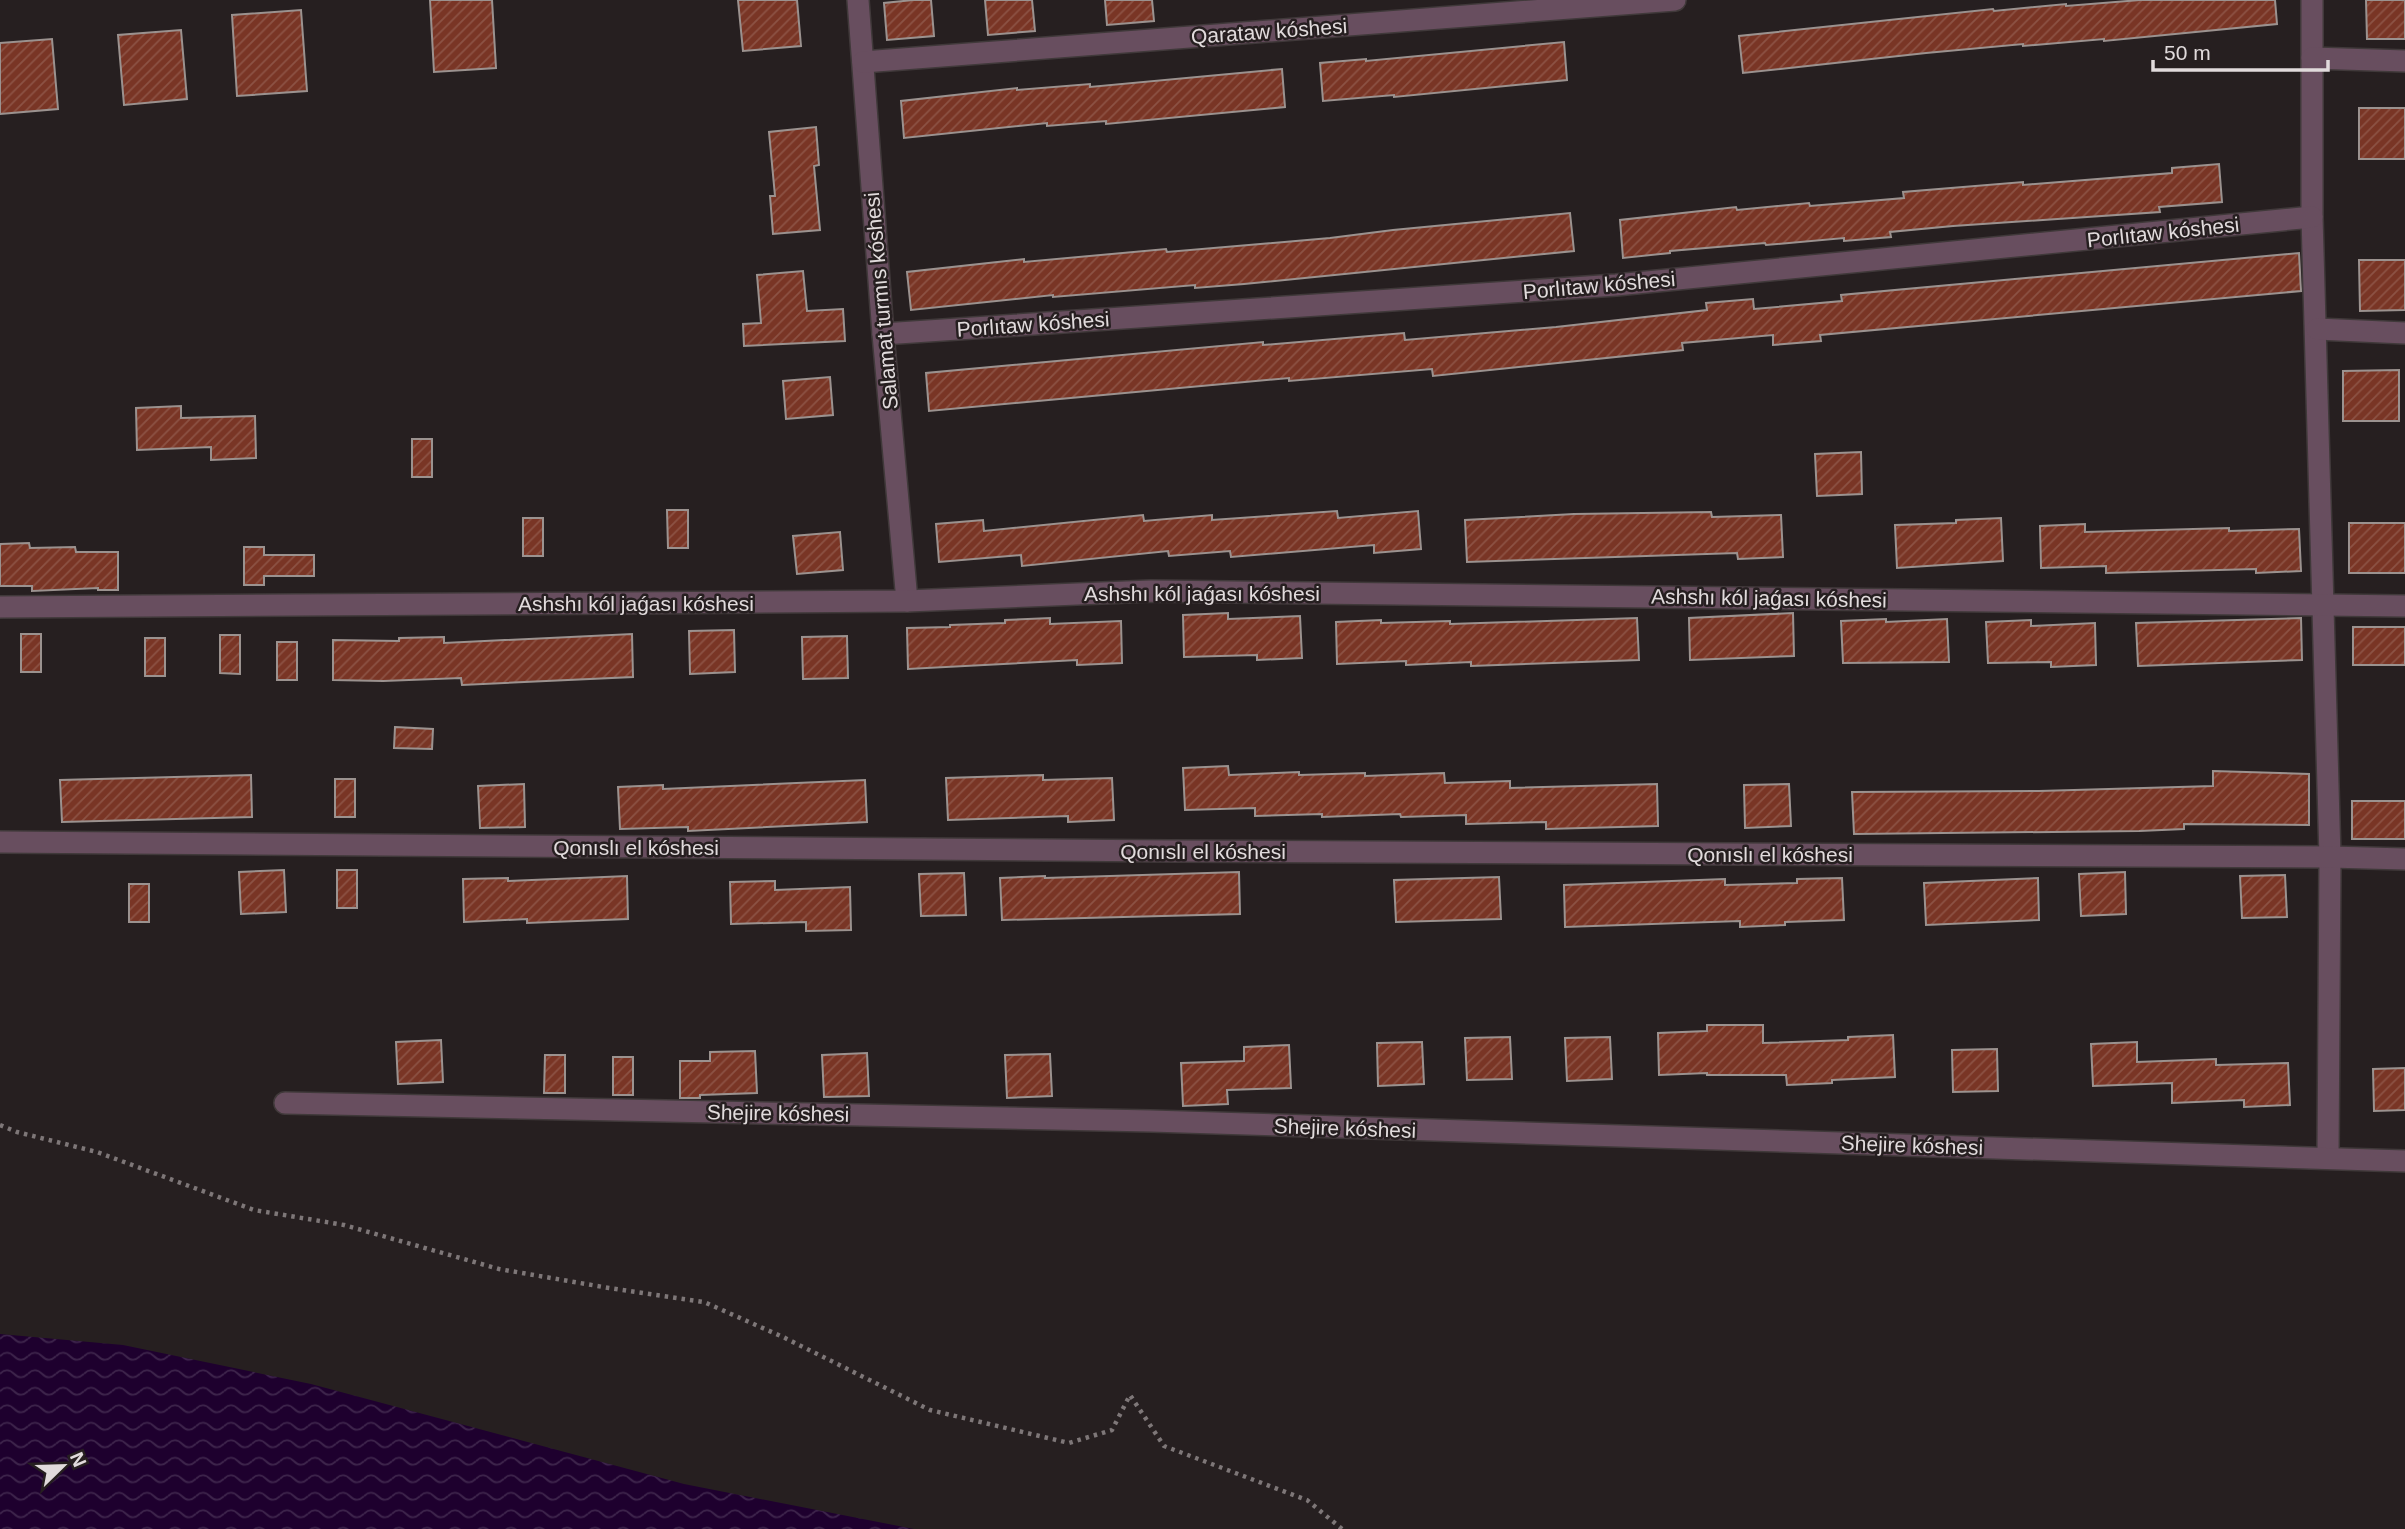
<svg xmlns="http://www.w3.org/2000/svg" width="2405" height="1529" viewBox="0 0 2405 1529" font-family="Helvetica,sans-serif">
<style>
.water{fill:url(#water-waves)}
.building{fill:url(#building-hatch);stroke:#9b928f;stroke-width:2}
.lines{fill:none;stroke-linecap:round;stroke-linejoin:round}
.minor-casing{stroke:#40393a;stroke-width:24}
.path{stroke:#7e7778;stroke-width:4.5;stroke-dasharray:3.5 5;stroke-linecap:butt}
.minor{stroke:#684e5f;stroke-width:21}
.labels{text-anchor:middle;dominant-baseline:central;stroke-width:5;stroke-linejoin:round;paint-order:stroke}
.street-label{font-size:21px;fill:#e1dbdc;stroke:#261f20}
</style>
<defs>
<pattern id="water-waves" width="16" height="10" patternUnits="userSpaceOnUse" patternTransform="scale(1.75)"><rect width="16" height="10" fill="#1e002e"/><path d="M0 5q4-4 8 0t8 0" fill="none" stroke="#3e254c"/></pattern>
<pattern id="building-hatch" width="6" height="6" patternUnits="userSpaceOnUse" patternTransform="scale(1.75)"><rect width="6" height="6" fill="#793525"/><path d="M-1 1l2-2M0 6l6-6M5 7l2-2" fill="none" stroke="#8c5244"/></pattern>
</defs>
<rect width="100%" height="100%" fill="#261f20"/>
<path class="water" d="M 0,1334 L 123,1345 L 311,1384 L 684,1484 L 914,1529 L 0,1529 Z"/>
<g class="building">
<path d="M 430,0 L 492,0 L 496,68 L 434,72 Z"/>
<path d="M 738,0 L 797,0 L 801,46 L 743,51 Z"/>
<path d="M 913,0 L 931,0 L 934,36 L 887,40 L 884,3 Z"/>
<path d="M 985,0 L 1032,0 L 1035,31 L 988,35 Z"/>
<path d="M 1105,0 L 1152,0 L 1154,21 L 1107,25 Z"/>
<path d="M 2140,0 L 2275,0 L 2277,24 L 2104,41 L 2104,39 L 2023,46 L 2023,44 L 1926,53 L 1743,73 L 1739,36 L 1993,9 L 1994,11 L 2066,4 L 2066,6 Z"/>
<path d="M 2366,0 L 2405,0 L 2405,39 L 2367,39 Z"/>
<path d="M 301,10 L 307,91 L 237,96 L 232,15 Z"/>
<path d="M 181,30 L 187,99 L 124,105 L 118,35 Z"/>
<path d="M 52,39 L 58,109 L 0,114 L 0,43 Z"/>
<path d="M 1564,42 L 1567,80 L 1394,97 L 1394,95 L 1323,101 L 1320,63 L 1366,59 L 1366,61 Z"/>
<path d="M 1282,69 L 1285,107 L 1106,124 L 1106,121 L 1047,126 L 1047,123 L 904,138 L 901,101 L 1017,88 L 1017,90 L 1090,84 L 1090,87 Z"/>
<rect x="2359" y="108" width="46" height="51"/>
<path d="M 816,127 L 819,165 L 814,166 L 820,230 L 773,234 L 770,196 L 775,196 L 769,132 Z"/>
<path d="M 2219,164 L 2222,202 L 2159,207 L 2160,212 L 1953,226 L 1890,232 L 1891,237 L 1844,241 L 1844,238 L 1766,245 L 1765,243 L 1670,251 L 1670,253 L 1623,258 L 1620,220 L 1736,207 L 1737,210 L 1809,203 L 1810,206 L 1904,198 L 1903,192 L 2023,182 L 2023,185 L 2172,173 L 2172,168 Z"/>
<path d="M 1570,213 L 1574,251 L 1244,284 L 1195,288 L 1195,285 L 1053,297 L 1053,295 L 911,310 L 907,272 L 1024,259 L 1024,262 L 1166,249 L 1167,252 L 1330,238 L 1393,230 Z"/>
<path d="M 2299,253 L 2301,291 L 1820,335 L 1821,341 L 1773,345 L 1773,335 L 1682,343 L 1683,350 L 1433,376 L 1432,369 L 1289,381 L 1289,378 L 929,411 L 926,373 L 1263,342 L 1263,345 L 1404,333 L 1405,340 L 1556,327 L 1707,310 L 1706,303 L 1753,299 L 1754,309 L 1842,301 L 1841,295 Z"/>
<path d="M 2359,260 L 2405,260 L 2405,310 L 2360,311 Z"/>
<path d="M 803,271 L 807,311 L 843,309 L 845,341 L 744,346 L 743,324 L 761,323 L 757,275 Z"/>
<path d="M 2399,370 L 2399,421 L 2343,421 L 2343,371 Z"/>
<path d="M 830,377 L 833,415 L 786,419 L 783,381 Z"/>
<path d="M 181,406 L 181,418 L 255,416 L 256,458 L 211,460 L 211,447 L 137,450 L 136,408 Z"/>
<rect x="412" y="439" width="20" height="38"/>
<path d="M 1861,452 L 1862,494 L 1817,496 L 1815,454 Z"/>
<path d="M 667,510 L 688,510 L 688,548 L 668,548 Z"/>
<path d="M 1337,511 L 1338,518 L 1418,511 L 1421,549 L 1374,553 L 1374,545 L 1231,557 L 1230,551 L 1169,556 L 1168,551 L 1022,566 L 1021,555 L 939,562 L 936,524 L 983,520 L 984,531 L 1143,515 L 1144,521 L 1212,515 L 1212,520 Z"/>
<path d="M 1711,512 L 1712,517 L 1781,515 L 1783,557 L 1738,559 L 1737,553 L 1467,562 L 1465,520 L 1574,514 Z"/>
<rect x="523" y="518" width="20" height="38"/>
<path d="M 2001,518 L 2003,561 L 1897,568 L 1895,525 L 1956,523 L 1956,520 Z"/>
<rect x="2349" y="523" width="56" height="50"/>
<path d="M 2085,524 L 2085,532 L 2229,528 L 2229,531 L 2299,529 L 2301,571 L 2256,573 L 2256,569 L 2106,573 L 2106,566 L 2041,568 L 2040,526 Z"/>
<path d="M 840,532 L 843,570 L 797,574 L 793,536 Z"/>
<path d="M 29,543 L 30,548 L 75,547 L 76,552 L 118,552 L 118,590 L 98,590 L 98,588 L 32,591 L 32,586 L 0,586 L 0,544 Z"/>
<path d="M 244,547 L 264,547 L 264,555 L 314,555 L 314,576 L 264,576 L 264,585 L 244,585 Z"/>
<path d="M 1228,613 L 1228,619 L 1300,616 L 1302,658 L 1257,660 L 1257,655 L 1184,657 L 1183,615 Z"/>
<path d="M 1793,613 L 1794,656 L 1690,660 L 1689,618 Z"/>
<path d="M 1050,618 L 1050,624 L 1121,621 L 1122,663 L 1077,665 L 1077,660 L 908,669 L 907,628 L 950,627 L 950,625 L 1005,623 L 1005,620 Z"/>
<path d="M 1637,618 L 1639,660 L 1471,666 L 1471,662 L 1406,665 L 1406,661 L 1337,664 L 1336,622 L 1381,620 L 1381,623 L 1450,621 L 1450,624 Z"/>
<path d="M 2301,618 L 2302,660 L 2138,666 L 2136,623 Z"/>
<path d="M 1886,619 L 1886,622 L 1947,619 L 1949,662 L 1843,663 L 1841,621 Z"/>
<path d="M 2031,620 L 2031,626 L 2095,623 L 2096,665 L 2051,667 L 2051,662 L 1988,663 L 1986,622 Z"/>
<rect x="2353" y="627" width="52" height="38"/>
<path d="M 734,630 L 735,672 L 690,674 L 689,631 Z"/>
<rect x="21" y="634" width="20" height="38"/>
<path d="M 632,634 L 633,677 L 462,685 L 461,678 L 383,681 L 333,680 L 333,640 L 399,641 L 399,638 L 444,637 L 444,643 Z"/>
<path d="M 220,635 L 240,635 L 240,674 L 220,673 Z"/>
<path d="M 847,636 L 848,678 L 803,679 L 802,637 Z"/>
<rect x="145" y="638" width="20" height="38"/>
<rect x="277" y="642" width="20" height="38"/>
<path d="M 395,727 L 433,729 L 432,749 L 394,748 Z"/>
<path d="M 1228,766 L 1229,775 L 1299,772 L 1299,775 L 1365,773 L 1365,776 L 1444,773 L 1445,783 L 1510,781 L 1510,788 L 1657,784 L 1658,826 L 1546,829 L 1546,822 L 1466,824 L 1466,815 L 1401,817 L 1400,814 L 1322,817 L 1322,814 L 1255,816 L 1255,808 L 1185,810 L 1183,768 Z"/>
<path d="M 2213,771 L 2309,774 L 2309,825 L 2184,824 L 2184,829 L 2139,831 L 1854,834 L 1852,792 L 2039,791 L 2213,786 Z"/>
<path d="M 251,775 L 252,817 L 62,822 L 60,780 Z"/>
<path d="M 1043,775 L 1043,780 L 1112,778 L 1114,820 L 1068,822 L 1068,816 L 948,820 L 946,778 Z"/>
<rect x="335" y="779" width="20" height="38"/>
<path d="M 865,780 L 867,822 L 688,831 L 688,827 L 620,829 L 618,787 L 663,785 L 663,789 Z"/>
<path d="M 524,784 L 525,827 L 480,828 L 478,786 Z"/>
<path d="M 1789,784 L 1791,826 L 1745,828 L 1744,785 Z"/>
<rect x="2352" y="801" width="53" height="38"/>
<path d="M 284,870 L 286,912 L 241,914 L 239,872 Z"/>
<rect x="337" y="870" width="20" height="38"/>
<path d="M 1239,872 L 1240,914 L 1002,920 L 1000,878 L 1045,876 L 1045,878 Z"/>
<path d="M 2125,872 L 2126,914 L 2081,916 L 2079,874 Z"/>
<path d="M 964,873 L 966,915 L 921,916 L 919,874 Z"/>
<path d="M 2285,875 L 2287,917 L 2242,918 L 2240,876 Z"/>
<path d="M 627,876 L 628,919 L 527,923 L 527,919 L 464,922 L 463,879 L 508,878 L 508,881 Z"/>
<path d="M 1499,877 L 1501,919 L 1396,922 L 1394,880 Z"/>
<path d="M 1842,878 L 1844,920 L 1785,922 L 1785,925 L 1740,927 L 1740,921 L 1565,927 L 1564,885 L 1725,879 L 1725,885 L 1797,883 L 1797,879 Z"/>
<path d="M 2038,878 L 2039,920 L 1926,925 L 1924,883 Z"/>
<path d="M 775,881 L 775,890 L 850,887 L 851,930 L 806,931 L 806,922 L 731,924 L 730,882 Z"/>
<rect x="129" y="884" width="20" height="38"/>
<path d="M 1707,1025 L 1763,1025 L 1763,1043 L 1848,1040 L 1848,1037 L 1893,1035 L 1895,1077 L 1832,1080 L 1832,1083 L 1787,1085 L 1786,1075 L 1707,1075 L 1707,1073 L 1659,1075 L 1658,1033 L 1707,1031 Z"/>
<path d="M 1510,1037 L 1512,1079 L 1467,1080 L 1465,1038 Z"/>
<path d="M 1610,1037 L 1612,1079 L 1567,1081 L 1565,1038 Z"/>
<path d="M 441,1040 L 443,1082 L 398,1084 L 396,1042 Z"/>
<path d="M 1422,1042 L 1424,1084 L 1378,1086 L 1377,1043 Z"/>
<path d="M 2137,1042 L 2137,1062 L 2216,1059 L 2216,1065 L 2288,1063 L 2290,1105 L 2244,1107 L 2244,1100 L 2172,1103 L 2172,1083 L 2093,1086 L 2091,1044 Z"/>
<path d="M 1289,1045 L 1291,1088 L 1227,1090 L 1228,1104 L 1183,1106 L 1181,1063 L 1244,1061 L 1244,1047 Z"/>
<path d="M 1997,1049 L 1998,1091 L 1953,1092 L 1952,1050 Z"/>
<path d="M 755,1051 L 757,1093 L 700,1095 L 700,1098 L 680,1098 L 680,1061 L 710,1061 L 710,1052 Z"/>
<path d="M 867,1053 L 869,1096 L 824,1097 L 822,1055 Z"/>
<path d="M 1050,1054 L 1052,1096 L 1007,1098 L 1005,1055 Z"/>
<path d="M 545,1055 L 565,1055 L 565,1093 L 544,1093 Z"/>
<rect x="613" y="1057" width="20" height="38"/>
<path d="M 2405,1068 L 2405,1110 L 2374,1111 L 2373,1069 Z"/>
</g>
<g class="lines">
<defs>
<g id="minor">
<path d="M 858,0 L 883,334 L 907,601"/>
<path d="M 2312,0 L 2312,217 L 2330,857 L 2328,1158"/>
<path d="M 2312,58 L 2405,61"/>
<path d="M 863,62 L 1675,0"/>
<path d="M 2317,329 L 2405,333"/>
<path d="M 883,334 L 1616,285 L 2312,217"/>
<path d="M 0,607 L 907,601 L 1151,591 L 2405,606"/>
<path d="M 0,842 L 1172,851 L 2330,857 L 2405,859"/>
<path d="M 285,1103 L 1151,1121 L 2405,1161"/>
</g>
</defs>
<use href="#minor" class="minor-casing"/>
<path class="path" d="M 0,1125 L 17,1132 L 97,1152 L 254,1210 L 344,1225 L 499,1269 L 609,1288 L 704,1302 L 783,1337 L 930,1410 L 1069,1443 L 1112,1430 L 1130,1395 L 1164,1446 L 1307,1500 L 1342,1529"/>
<use href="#minor" class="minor"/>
</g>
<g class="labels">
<g class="street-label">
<text transform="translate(1269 31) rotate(-4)">Qarataw kóshesi</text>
<text transform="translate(2163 232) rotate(-6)">Porlıtaw kóshesi</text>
<text transform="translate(1599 285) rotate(-5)">Porlıtaw kóshesi</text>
<text transform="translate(881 301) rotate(-95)">Salamat turmıs kóshesi</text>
<text transform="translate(1033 324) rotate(-4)">Porlıtaw kóshesi</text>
<text x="1202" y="593">Ashshı kól jaǵası kóshesi</text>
<text transform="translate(1769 598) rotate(1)">Ashshı kól jaǵası kóshesi</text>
<text x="636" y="603">Ashshı kól jaǵası kóshesi</text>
<text x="636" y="847">Qonıslı el kóshesi</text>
<text x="1203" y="851">Qonıslı el kóshesi</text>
<text x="1770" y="854">Qonıslı el kóshesi</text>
<text transform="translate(778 1113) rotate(1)">Shejire kóshesi</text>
<text transform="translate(1345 1128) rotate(2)">Shejire kóshesi</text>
<text transform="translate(1912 1145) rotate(2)">Shejire kóshesi</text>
</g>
</g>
<g transform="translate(63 1466) rotate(67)" stroke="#261f20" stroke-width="5" paint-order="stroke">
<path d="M0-5L12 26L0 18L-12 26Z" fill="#e1dbdc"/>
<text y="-10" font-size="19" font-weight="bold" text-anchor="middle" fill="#e1dbdc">N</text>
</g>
<path d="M2153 60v10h175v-10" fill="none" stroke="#e1dbdc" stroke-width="3.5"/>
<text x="2164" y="60" font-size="21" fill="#e1dbdc" stroke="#261f20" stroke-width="5" paint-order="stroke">50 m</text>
</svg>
